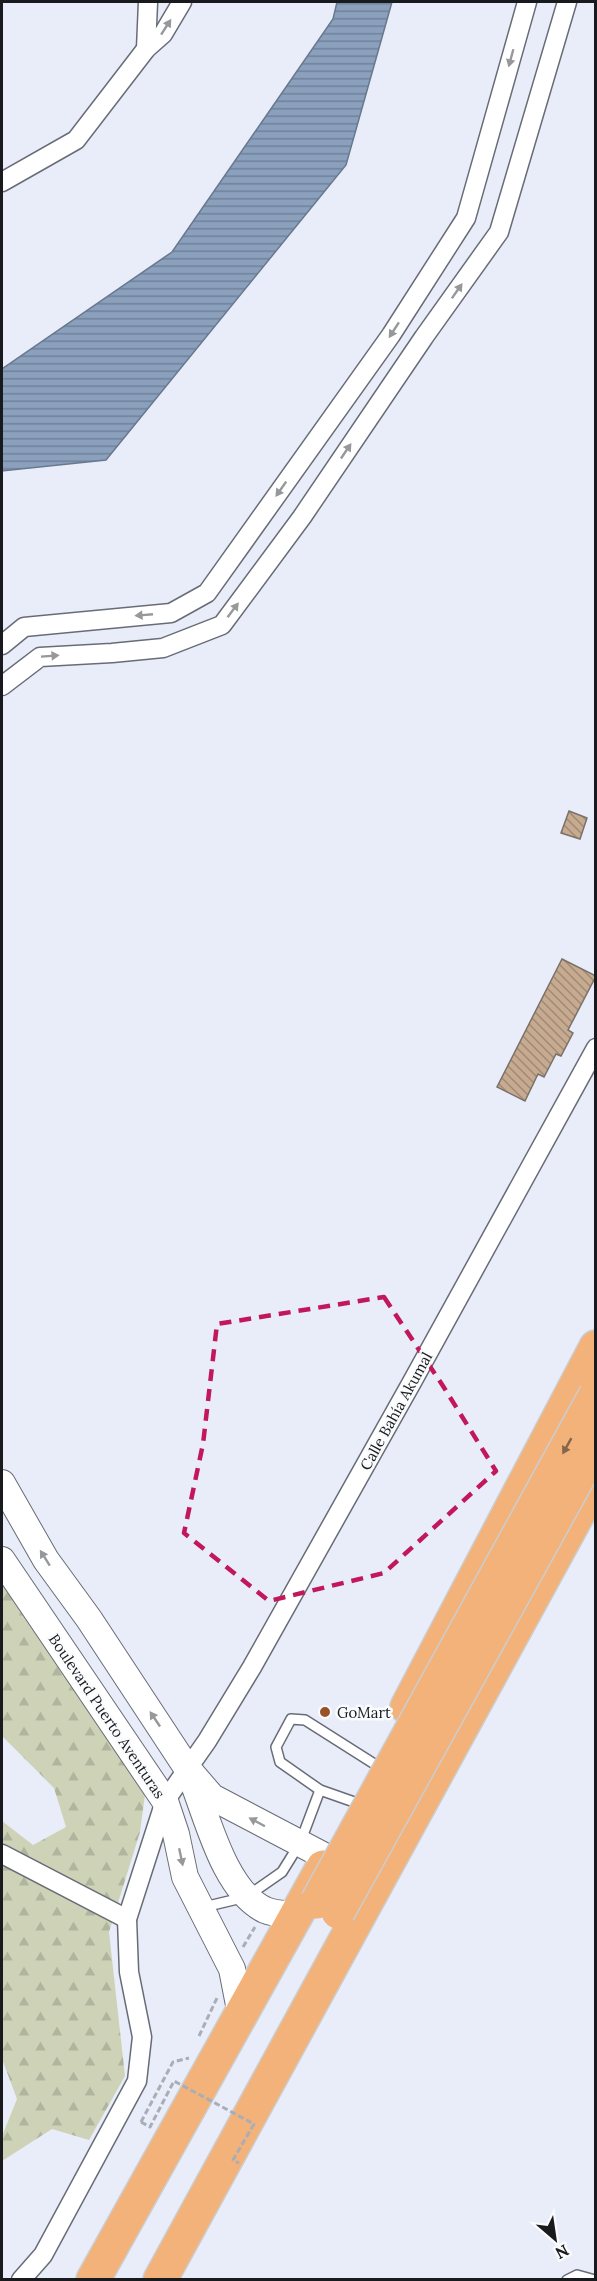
<svg xmlns="http://www.w3.org/2000/svg" width="597" height="2281" viewBox="0 0 597 2281" font-family="Lora,serif">
<style>
.forest{fill:url(#forest-firs)}
.water{fill:url(#water-rules);stroke:#68788d;stroke-width:1.5}
.building{fill:url(#building-back-hatch);stroke:#7a7169;stroke-width:1.5}
.lines{fill:none;stroke-linecap:round;stroke-linejoin:round}
.lane-casing{stroke:#686c76;stroke-width:12}
.street-casing{stroke:#686c76;stroke-width:21}
.secondary-casing{stroke:#686c76;stroke-width:28}
.highway-casing{stroke:#cccdce;stroke-width:36}
.path{stroke:#a9adb6;stroke-width:3;stroke-dasharray:6 3;stroke-linecap:butt}
.lane{stroke:#fff;stroke-width:9}
.street{stroke:#fff;stroke-width:18}
.secondary{stroke:#fff;stroke-width:26}
.highway{stroke:#f2b27a;stroke-width:33}
.highway-bridge-casing{stroke:#cccdce;stroke-width:36;stroke-linecap:butt}
.path-bridge{stroke:#a9adb6;stroke-width:3;stroke-dasharray:6 3;stroke-linecap:butt}
.highway-bridge{stroke:#f2b27a;stroke-width:33}
.oneway{fill:#97989a}
.oneway2{fill:#85664c}
.marked{fill:none;stroke:#c2185b;stroke-width:4.5;stroke-dasharray:12 8;stroke-linejoin:round}
.poi-dot{fill:#975228;stroke:#fafbfd;stroke-width:2}
.labels{text-anchor:middle;dominant-baseline:central;stroke-width:5;stroke-linejoin:round;paint-order:stroke}
.street-label{font-size:15px;fill:#181a1e;stroke:#fafbfd}
.poi-label{font-size:15px;fill:#181a1e;stroke:#fafbfd;text-anchor:start}
</style>
<defs>
<pattern id="forest-firs" width="22" height="20" patternUnits="userSpaceOnUse" patternTransform="scale(1.5)"><rect width="22" height="20" fill="#ced3b8"/><path d="M5 1l3.5 6h-7zM16 11l3.5 6h-7z" fill="#b0b59e"/></pattern>
<pattern id="water-rules" width="6" height="5" patternUnits="userSpaceOnUse" patternTransform="scale(1.5)"><rect width="6" height="5" fill="#8aa0bd"/><path d="M0 2.5h6" fill="none" stroke="#708299"/></pattern>
<pattern id="building-back-hatch" width="6" height="6" patternUnits="userSpaceOnUse" patternTransform="scale(1.5)"><rect width="6" height="6" fill="#c7ab90"/><path d="M-1 5l2 2M0 0l6 6M5-1l2 2" fill="none" stroke="#a18a75"/></pattern>
</defs>
<rect width="100%" height="100%" fill="#e8edf9"/>
<path class="forest" d="M 2,1570 L 146,1787 L 140,1832 L 109,1932 L 125,2076 L 89,2140 L 52,2129 L 2,2161 L 2,2136 L 17,2099 L 2,2059 L 2,1821 L 33,1845 L 66,1827 L 54,1788 L 2,1736 Z"/>
<path class="water" d="M 337,2 L 392,2 L 346,165 L 106,460 L 2,471 L 2,369 L 172,252 L 333,19 Z"/>
<g class="building">
<path d="M 569,811 L 587,818 L 580,839 L 561,833 Z"/>
<path d="M 562,959 L 596,976 L 568,1030 L 573,1033 L 561,1056 L 556,1054 L 544,1077 L 538,1074 L 525,1101 L 497,1087 Z"/>
</g>
<g class="lines">
<defs>
<g id="lane">
<path d="M 357,1803 L 320,1790 L 280,1762 L 276,1747 L 291,1719 L 305,1720 L 376,1765"/>
<path d="M 204,1907 L 246,1897 L 282,1872 L 300,1843 L 320,1790"/>
<path d="M 567,2280 L 577,2275 L 595,2280"/>
</g>
<g id="street">
<path d="M 146,49 L 148,2"/>
<path d="M 2,182 L 76,140 L 146,49 L 163,34 L 182,2"/>
<path d="M 2,645 L 24,627 L 171,613 L 207,593 L 391,335 L 466,218 L 527,2"/>
<path d="M 2,686 L 40,657 L 112,653 L 163,648 L 222,625 L 302,517 L 424,337 L 499,232 L 567,2"/>
<path d="M 2,1854 L 127,1919"/>
<path d="M 21,2280 L 43,2255 L 137,2081 L 142,2037 L 129,1972 L 127,1919 L 165,1801 L 207,1741 L 252,1667 L 412,1382 L 596,1048"/>
</g>
<g id="secondary">
<path d="M 2,1483 L 46,1560 L 89,1619 L 187,1768 L 212,1797 L 328,1858"/>
<path d="M 2,1560 L 165,1801 L 176,1834 L 185,1877 L 232,1969 L 241,2015"/>
<path d="M 193,1782 C 208,1820 225,1891 265,1910 C 274,1914 287,1914 297,1915"/>
</g>
<g id="highway">
<path d="M 407,1707 L 596,1347"/>
<path d="M 93,2280 L 323,1867"/>
<path d="M 160,2280 L 596,1481"/>
</g>
</defs>
<use href="#lane" class="lane-casing"/>
<use href="#street" class="street-casing"/>
<use href="#secondary" class="secondary-casing"/>
<use href="#highway" class="highway-casing"/>
<g class="path">
<path d="M 243,1947 L 255,1927"/>
<path d="M 199,2036 L 217,1998"/>
<path d="M 141,2122 L 173,2062 L 189,2058"/>
</g>
<use href="#lane" class="lane"/>
<use href="#street" class="street"/>
<use href="#secondary" class="secondary"/>
<use href="#highway" class="highway"/>
<defs>
<g id="highway-bridge">
<path d="M 317,1902 L 596,1394"/>
<path d="M 338,1912 L 596,1445"/>
</g>
</defs>
<use href="#highway-bridge" class="highway-bridge-casing"/>
<path class="path-bridge" d="M 141,2122 L 150,2127 L 174,2081 L 254,2124 L 233,2160 L 239,2163"/>
<use href="#highway-bridge" class="highway-bridge"/>
</g>
<defs><path id="oneway-solid" d="M-6-.8H1V-3.2L6.5 0L1 3.2V.8H-6Z" transform="scale(1.5)"/></defs>
<g class="oneway">
<use href="#oneway-solid" transform="translate(166 27) rotate(-57)"/>
<use href="#oneway-solid" transform="translate(511 58) rotate(105)"/>
<use href="#oneway-solid" transform="translate(457 291) rotate(-55)"/>
<use href="#oneway-solid" transform="translate(394 330) rotate(123)"/>
<use href="#oneway-solid" transform="translate(346 451) rotate(-56)"/>
<use href="#oneway-solid" transform="translate(281 489) rotate(125)"/>
<use href="#oneway-solid" transform="translate(233 610) rotate(-53)"/>
<use href="#oneway-solid" transform="translate(144 615) rotate(175)"/>
<use href="#oneway-solid" transform="translate(50 656) rotate(-4)"/>
<use href="#oneway-solid" transform="translate(45 1558) rotate(-122)"/>
<use href="#oneway-solid" transform="translate(155 1719) rotate(-124)"/>
<use href="#oneway-solid" transform="translate(257 1822) rotate(-152)"/>
<use href="#oneway-solid" transform="translate(181 1857) rotate(78)"/>
</g>
<use class="oneway2" href="#oneway-solid" transform="translate(567 1446) rotate(119)"/>
<path class="marked" d="M 384,1297 L 443,1386 L 496,1471 L 384,1573 L 269,1601 L 184,1533 L 203,1444 L 217,1324 Z"/>
<circle class="poi-dot" cx="325" cy="1712" r="6"/>
<g class="labels">
<g class="street-label">
<text transform="translate(396 1411) rotate(-61)">Calle Bahía Akumal</text>
<text transform="translate(107 1716) rotate(56)">Boulevard Puerto Aventuras</text>
</g>
<g class="poi-label">
<text x="337" y="1712">GoMart</text>
</g>
</g>
<rect width="597" height="2281" fill="none" stroke="#181a1e" stroke-width="6"/>
<g transform="translate(555 2239) rotate(151)" stroke="#fafbfd" stroke-width="4.5" paint-order="stroke">
<path d="M0-4.5L10 22L0 15L-10 22Z" fill="#181a1e"/>
<text y="-9" font-size="16" font-weight="bold" text-anchor="middle" fill="#181a1e">N</text>
</g>
</svg>
